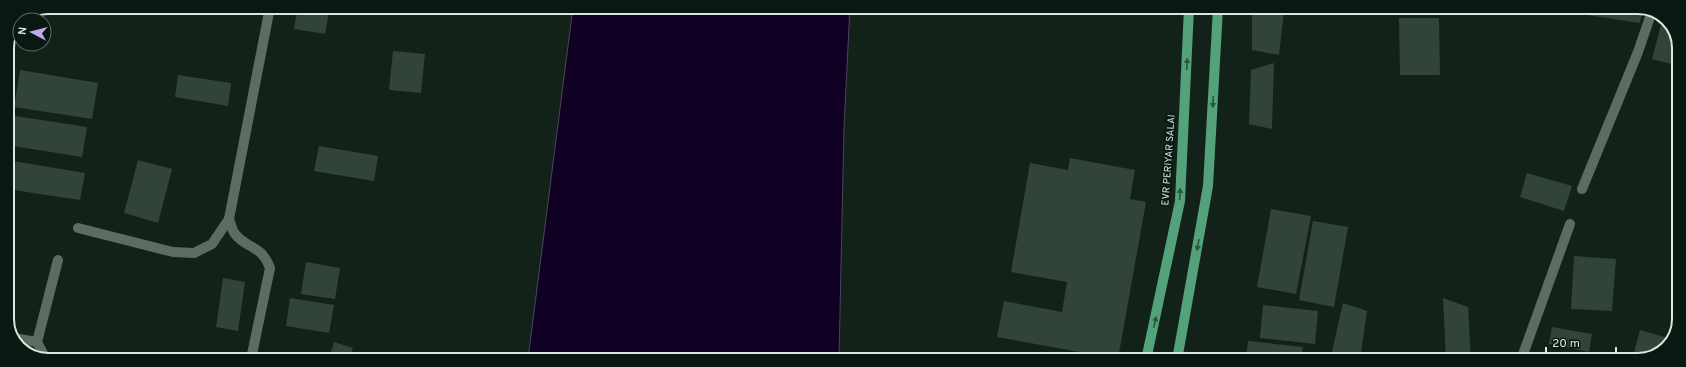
<svg xmlns="http://www.w3.org/2000/svg" width="1686" height="367" viewBox="0 0 1686 367" font-family="Overpass,sans-serif">
<style>
.water{fill:#100023;stroke:#4d455c}
.building{fill:#324339}
.lines{fill:none;stroke-linecap:round;stroke-linejoin:round}
.street{stroke:#5b6d62;stroke-width:10}
.primary{stroke:#54a27b;stroke-width:10}
.oneway{fill:#2b5640}
.labels{text-anchor:middle;dominant-baseline:central;stroke-width:3.5;stroke-linejoin:round;paint-order:stroke}
.street-label{font-size:10px;fill:#dce6e0;stroke:#091810}
.rim{fill:none;stroke:#dce6e0;stroke-width:2}
</style>
<rect width="100%" height="100%" fill="#122219"/>
<path class="water" d="M 573,7 L 850,7 L 844,127 L 839,360 L 528,359 Z"/>
<g class="building">
<path d="M 298,7 L 330,7 L 325,34 L 294,29 Z"/>
<path d="M 1534,8 L 1579,8 L 1579,14 L 1533,11 Z"/>
<path d="M 1588,8 L 1643,8 L 1640,23 L 1587,15 Z"/>
<path d="M 1284,10 L 1279,55 L 1252,50 L 1252,11 Z"/>
<path d="M 1663,17 L 1667,19 L 1676,38 L 1676,41 L 1679,43 L 1679,66 L 1652,59 Z"/>
<path d="M 1399,18 L 1439,18 L 1440,75 L 1400,75 Z"/>
<path d="M 393,51 L 425,54 L 421,93 L 389,90 Z"/>
<path d="M 1274,63 L 1272,129 L 1249,124 L 1251,70 Z"/>
<path d="M 20,70 L 98,83 L 92,119 L 14,107 Z"/>
<path d="M 178,75 L 231,83 L 228,106 L 175,97 Z"/>
<path d="M 9,115 L 87,127 L 82,157 L 7,145 Z"/>
<path d="M 319,146 L 378,156 L 374,181 L 314,171 Z"/>
<path d="M 1070,158 L 1135,170 L 1130,199 L 1146,202 L 1118,359 L 997,337 L 1004,301 L 1062,312 L 1067,282 L 1011,272 L 1030,163 L 1068,170 Z"/>
<path d="M 7,160 L 85,173 L 80,200 L 7,189 Z"/>
<path d="M 138,160 L 172,169 L 158,223 L 124,213 Z"/>
<path d="M 1527,173 L 1572,186 L 1564,211 L 1520,197 Z"/>
<path d="M 1271,209 L 1311,216 L 1296,294 L 1257,287 Z"/>
<path d="M 1313,221 L 1348,227 L 1334,307 L 1299,300 Z"/>
<path d="M 1574,256 L 1616,259 L 1612,311 L 1571,309 Z"/>
<path d="M 306,262 L 340,268 L 335,299 L 301,294 Z"/>
<path d="M 223,278 L 245,282 L 238,331 L 216,327 Z"/>
<path d="M 290,298 L 334,305 L 329,333 L 286,326 Z"/>
<path d="M 1443,298 L 1468,307 L 1471,360 L 1446,360 Z"/>
<path d="M 1343,303 L 1367,311 L 1360,360 L 1330,360 Z"/>
<path d="M 1263,305 L 1318,311 L 1315,344 L 1260,338 Z"/>
<path d="M 1552,327 L 1592,334 L 1589,352 L 1549,344 Z"/>
<path d="M 1640,330 L 1668,338 L 1665,350 L 1643,358 L 1633,356 Z"/>
<path d="M 1248,341 L 1303,347 L 1301,360 L 1246,360 Z"/>
<path d="M 334,342 L 353,348 L 349,359 L 329,359 Z"/>
<path d="M 209,353 L 240,358 L 240,359 L 208,359 Z"/>
</g>
<g class="lines">
<g class="street">
<path d="M 1582,189 L 1638,52 L 1652,11"/>
<path d="M 229,219 C 231,224 232,230 235,234 C 248,250 261,244 270,268 L 251,359"/>
<path d="M 78,228 L 173,252 L 194,253 L 212,244 L 229,219 L 270,7"/>
<path d="M 13,338 L 37,342 L 46,359"/>
<path d="M 37,342 L 58,260"/>
<path d="M 1521,360 L 1570,224"/>
<path d="M 1530,360 L 1546,357 L 1564,360"/>
</g>
<g class="primary">
<path d="M 1146,360 L 1180,201 L 1189,8"/>
<path d="M 1177,360 L 1208,186 L 1218,8"/>
</g>
</g>
<defs><path id="oneway-solid" d="M-6-.8H1V-3.2L6.5 0L1 3.2V.8H-6Z"/></defs>
<g class="oneway">
<use href="#oneway-solid" transform="translate(1187 64) rotate(-87)"/>
<use href="#oneway-solid" transform="translate(1213 102) rotate(93)"/>
<use href="#oneway-solid" transform="translate(1180 194) rotate(-87)"/>
<use href="#oneway-solid" transform="translate(1198 245) rotate(100)"/>
<use href="#oneway-solid" transform="translate(1155 322) rotate(-78)"/>
</g>
<g class="labels">
<g class="street-label">
<text transform="translate(1169 160) rotate(-86)">EVR PERIYAR SALAI</text>
</g>
</g>
<path d="M0 0H1686V367H0ZM48 14H1638A34 34 0 0 1 1672 48V319A34 34 0 0 1 1638 353H48A34 34 0 0 1 14 319V48A34 34 0 0 1 48 14Z" fill="#091810" fill-rule="evenodd"/>
<path class="rim" d="M48 14H1638A34 34 0 0 1 1672 48V319A34 34 0 0 1 1638 353H48A34 34 0 0 1 14 319V48A34 34 0 0 1 48 14Z"/>
<g transform="translate(32 32) rotate(277)"><circle r="19" fill="#091810" stroke="#5d6a63"/>
<path d="M0-3L7 15L0 10L-7 15Z" fill="#c2a7f2"/>
<text y="-6" font-size="11" font-weight="bold" text-anchor="middle" fill="#dce6e0">N</text>
</g>
<path d="M1546 347v6h70v-6" fill="none" stroke="#dce6e0" stroke-width="2"/>
<text x="1552" y="347" font-size="12" fill="#dce6e0" stroke="#091810" stroke-width="3" paint-order="stroke">20 m</text>
</svg>
